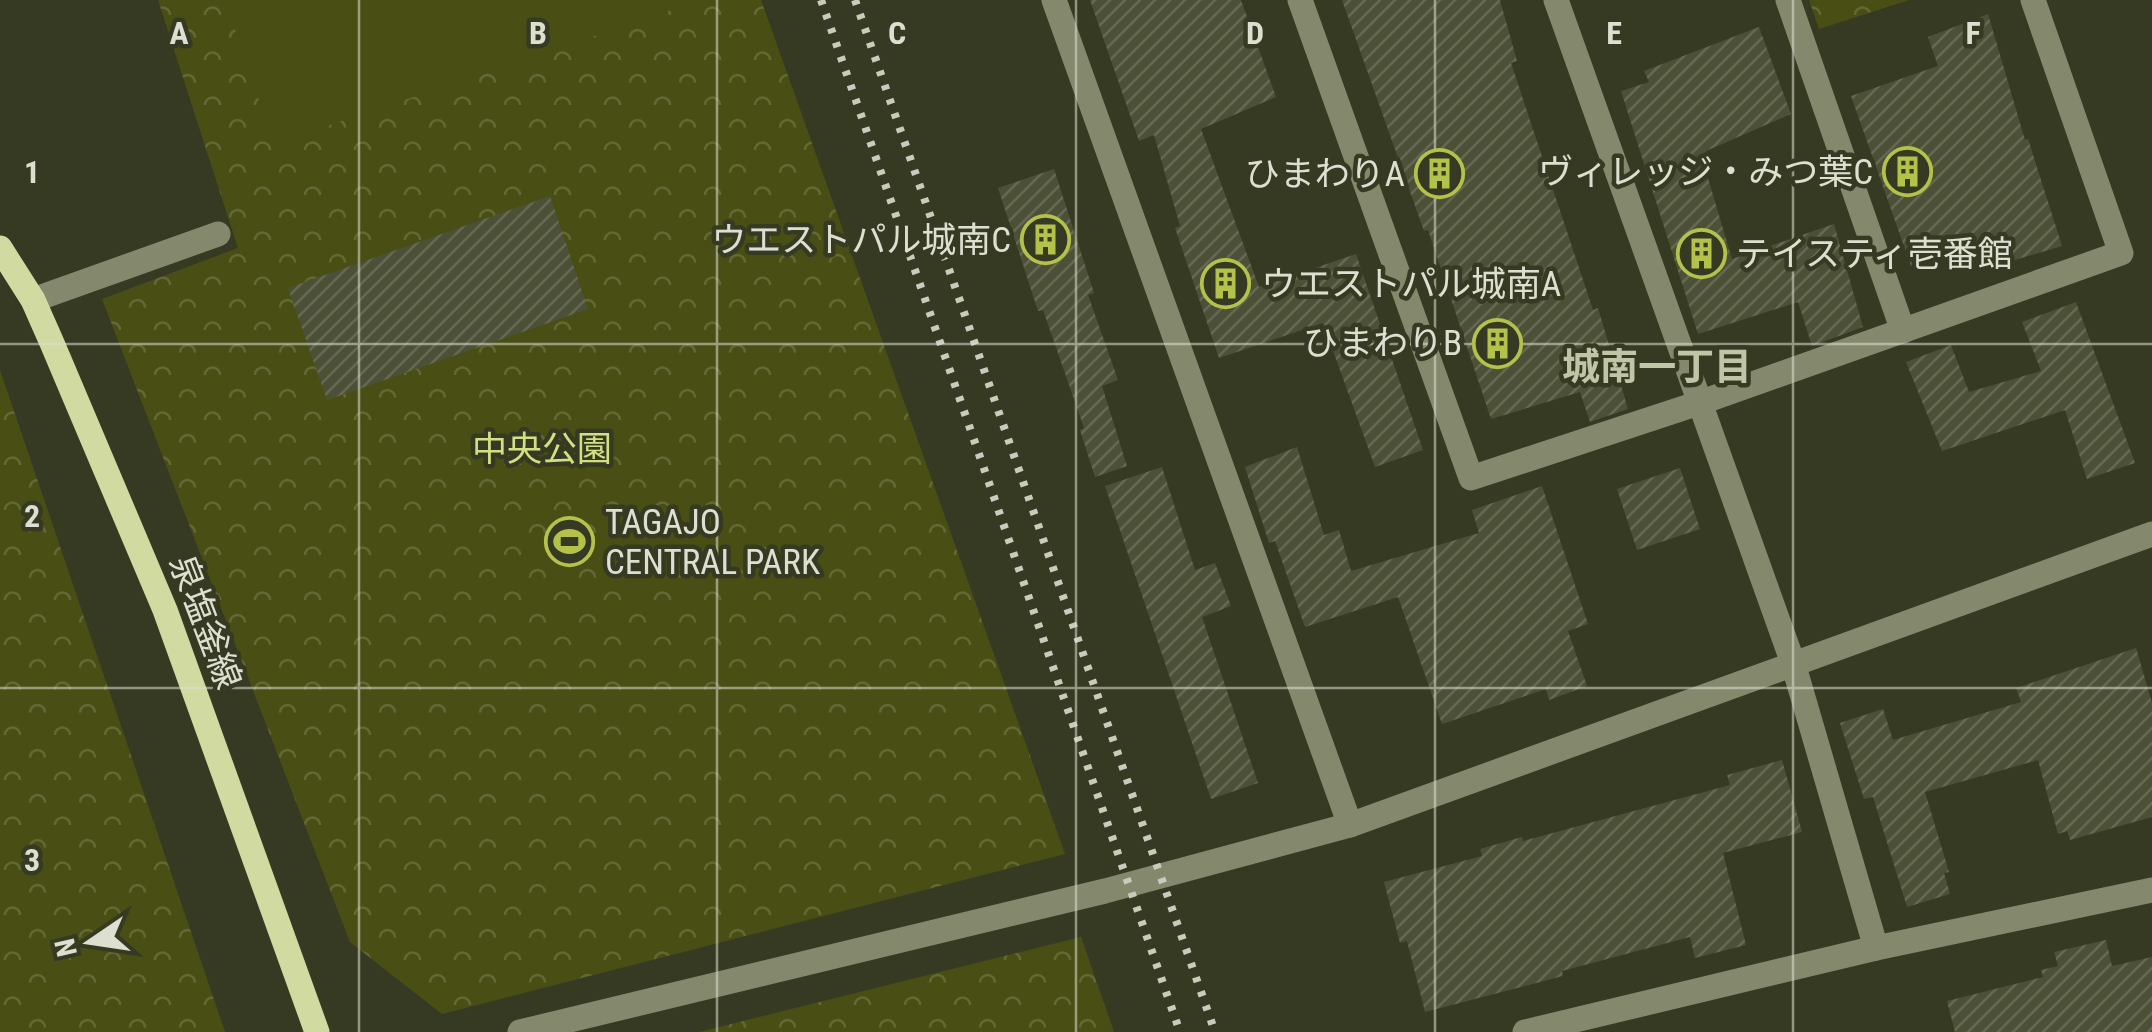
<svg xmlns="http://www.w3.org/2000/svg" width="2152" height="1032" viewBox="0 0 2152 1032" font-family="'Roboto Condensed','Noto Sans JP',sans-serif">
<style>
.park{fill:url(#park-crowns)}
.pitch{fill:#494f14}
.building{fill:url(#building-hatch)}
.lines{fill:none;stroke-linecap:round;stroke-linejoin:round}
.minor{stroke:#84896e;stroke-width:25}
.major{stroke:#d1daa1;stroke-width:25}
.rail{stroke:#c9ccbc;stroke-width:8;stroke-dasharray:5 10;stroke-linecap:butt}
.grid{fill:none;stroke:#dde0d1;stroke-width:2.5;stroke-opacity:0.55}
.labels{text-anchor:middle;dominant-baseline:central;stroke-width:9;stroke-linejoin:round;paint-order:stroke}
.poi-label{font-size:35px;fill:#dde0d1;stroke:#373a22;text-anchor:end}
.park-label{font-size:35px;fill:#d2df82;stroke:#373a22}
.street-label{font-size:35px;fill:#dde0d1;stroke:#373a22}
.neighbourhood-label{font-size:38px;font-weight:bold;fill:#c0c5a8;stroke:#373a22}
.grid-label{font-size:32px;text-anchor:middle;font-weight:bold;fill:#dde0d1;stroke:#373a22;stroke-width:9;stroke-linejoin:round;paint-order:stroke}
</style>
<defs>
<pattern id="park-crowns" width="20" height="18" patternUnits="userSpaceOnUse" patternTransform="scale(2.5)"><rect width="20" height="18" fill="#494f14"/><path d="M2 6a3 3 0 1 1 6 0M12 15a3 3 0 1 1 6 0" fill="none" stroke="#636835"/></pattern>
<pattern id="building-hatch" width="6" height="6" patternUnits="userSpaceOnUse" patternTransform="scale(2.5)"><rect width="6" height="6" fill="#4c5037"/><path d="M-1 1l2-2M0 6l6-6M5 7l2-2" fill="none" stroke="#656953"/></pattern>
</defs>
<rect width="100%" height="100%" fill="#373a22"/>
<g class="park">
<path d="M 158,0 L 761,0 L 1065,854 L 442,1014 L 350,942 L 102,299 L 238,248 Z"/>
<path d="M 1809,0 L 1909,0 L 1819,29 Z"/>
<path d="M 0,370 L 225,1032 L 0,1032 Z"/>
<path d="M 1081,937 L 1114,1032 L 699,1032 Z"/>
</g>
<path class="pitch" d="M 225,0 L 671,0 L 674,9 L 274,144 Z"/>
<g class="building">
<path d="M 1090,0 L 1241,0 L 1276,97 L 1201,129 L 1259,287 L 1356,254 L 1423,450 L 1375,467 L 1323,323 L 1219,358 L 1175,228 L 1180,226 L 1154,135 L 1139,141 Z"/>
<path d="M 1342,0 L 1500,0 L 1517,61 L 1511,63 L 1593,310 L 1598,308 L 1628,409 L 1590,422 L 1580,392 L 1491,419 L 1428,230 L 1424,231 Z"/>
<path d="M 1988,14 L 2025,140 L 2028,139 L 2062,246 L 2008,262 L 1999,235 L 1911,266 L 1851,96 L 1938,66 L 1928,37 Z"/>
<path d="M 1759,27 L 1791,114 L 1706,151 L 1708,157 L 1702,158 L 1732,259 L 1834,224 L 1863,327 L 1812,346 L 1798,302 L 1698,334 L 1621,91 L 1649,82 L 1644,71 Z"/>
<path d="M 1054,169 L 1094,293 L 1088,295 L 1118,380 L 1102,386 L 1127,466 L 1095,477 L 1080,430 L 1084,428 L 1043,310 L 1038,311 L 998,188 Z"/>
<path d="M 550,196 L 588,309 L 327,400 L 288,288 Z"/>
<path d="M 2076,302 L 2135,463 L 2087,479 L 2065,410 L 1942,451 L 1906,362 L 1951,345 L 1969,392 L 2041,371 L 2022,322 Z"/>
<path d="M 1297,447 L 1324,535 L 1339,530 L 1351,571 L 1479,533 L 1472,510 L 1542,486 L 1588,624 L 1568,631 L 1587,686 L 1549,700 L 1546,689 L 1442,724 L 1398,597 L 1305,627 L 1275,541 L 1269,543 L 1245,467 Z"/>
<path d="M 1162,467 L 1195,570 L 1215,563 L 1231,606 L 1202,617 L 1258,783 L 1211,799 L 1105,486 Z"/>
<path d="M 1680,468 L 1700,529 L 1637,550 L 1617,489 Z"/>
<path d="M 2136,648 L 2152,703 L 2152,817 L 2070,840 L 2067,831 L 2058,834 L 2038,760 L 1925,792 L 1949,872 L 1944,873 L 1950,894 L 1907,907 L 1873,797 L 1864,799 L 1840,723 L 1883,709 L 1893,740 L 2021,702 L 2016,688 Z"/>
<path d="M 1782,760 L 1802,832 L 1723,853 L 1746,945 L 1695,958 L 1690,937 L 1562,971 L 1563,976 L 1425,1012 L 1407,941 L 1400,943 L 1384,882 L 1482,856 L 1480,849 L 1522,837 L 1523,841 L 1730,785 L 1727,775 Z"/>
<path d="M 2106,940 L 2112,966 L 2152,957 L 2152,1032 L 1955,1032 L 1947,1001 L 2043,977 L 2041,970 L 2058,966 L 2054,952 Z"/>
</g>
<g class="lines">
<g class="minor">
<path d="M 1054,0 L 1350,825"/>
<path d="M 1300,0 L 1471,478 L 1699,403 L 2121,253 L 2033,0"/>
<path d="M 1556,0 L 1793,663 L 1876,948"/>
<path d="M 1788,0 L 1903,331"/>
<path d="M 33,300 L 218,234"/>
<path d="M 520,1032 L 1105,891 L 1350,825 L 2152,534"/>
<path d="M 1525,1032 L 1876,948 L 2152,890"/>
</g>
<path class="major" d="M 0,248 L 33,300 L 52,343 L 165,610 L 317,1032"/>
<g class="rail">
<path d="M 821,0 L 1180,1032"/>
<path d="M 855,0 L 1215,1032"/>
</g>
</g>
<path class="grid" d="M 359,0 L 359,1032M 717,0 L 717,1032M 1076,0 L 1076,1032M 1435,0 L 1435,1032M 1793,0 L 1793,1032M 0,344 L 2152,344M 0,688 L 2152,688"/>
<defs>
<symbol id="building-ring" viewBox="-11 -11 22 22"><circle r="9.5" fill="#373a22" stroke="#b4c24a" stroke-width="1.5"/><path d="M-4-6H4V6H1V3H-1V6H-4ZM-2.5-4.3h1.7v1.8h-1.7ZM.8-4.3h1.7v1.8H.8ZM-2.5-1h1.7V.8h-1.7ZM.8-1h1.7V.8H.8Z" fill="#b4c24a"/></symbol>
<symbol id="stadium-ring" viewBox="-11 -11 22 22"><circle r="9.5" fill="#373a22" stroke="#b4c24a" stroke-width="1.5"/><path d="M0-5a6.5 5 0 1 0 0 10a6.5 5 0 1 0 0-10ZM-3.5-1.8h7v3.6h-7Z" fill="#b4c24a"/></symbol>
</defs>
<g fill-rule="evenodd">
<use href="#building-ring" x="1880" y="144" width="55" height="55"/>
<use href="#building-ring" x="1412" y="146" width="55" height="55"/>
<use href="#building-ring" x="1018" y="212" width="55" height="55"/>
<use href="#building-ring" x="1674" y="226" width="55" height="55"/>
<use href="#building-ring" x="1198" y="256" width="55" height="55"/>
<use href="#building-ring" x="1470" y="316" width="55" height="55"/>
<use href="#stadium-ring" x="542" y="514" width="55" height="55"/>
</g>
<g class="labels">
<g class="poi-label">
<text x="1873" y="172">ヴィレッジ・みつ葉C</text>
<text x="1405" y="174">ひまわりA</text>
<text x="1011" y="240">ウエストパル城南C</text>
<text x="1736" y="254" text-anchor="start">テイスティ壱番館</text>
<text x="1261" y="284" text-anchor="start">ウエストパル城南A</text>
<text x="1462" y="343">ひまわりB</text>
<text x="605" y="522" text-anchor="start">TAGAJO<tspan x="605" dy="40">CENTRAL PARK</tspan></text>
</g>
<g class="park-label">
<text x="542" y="449">中央公園</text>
</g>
<g class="street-label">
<text transform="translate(205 622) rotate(69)">泉塩釜線</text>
</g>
<g class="neighbourhood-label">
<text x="1657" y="367">城南一丁目</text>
</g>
</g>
<g class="grid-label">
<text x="179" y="44">A</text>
<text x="538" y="44">B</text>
<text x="897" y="44">C</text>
<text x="1255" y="44">D</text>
<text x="1614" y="44">E</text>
<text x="1973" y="44">F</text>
<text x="32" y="183">1</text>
<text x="32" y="527">2</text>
<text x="32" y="871">3</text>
</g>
<g transform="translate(90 942) rotate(257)" stroke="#373a22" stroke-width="8" paint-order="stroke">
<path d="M0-8L18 38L0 25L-18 38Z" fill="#dde0d1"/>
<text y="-15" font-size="28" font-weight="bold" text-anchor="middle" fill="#dde0d1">N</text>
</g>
</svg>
